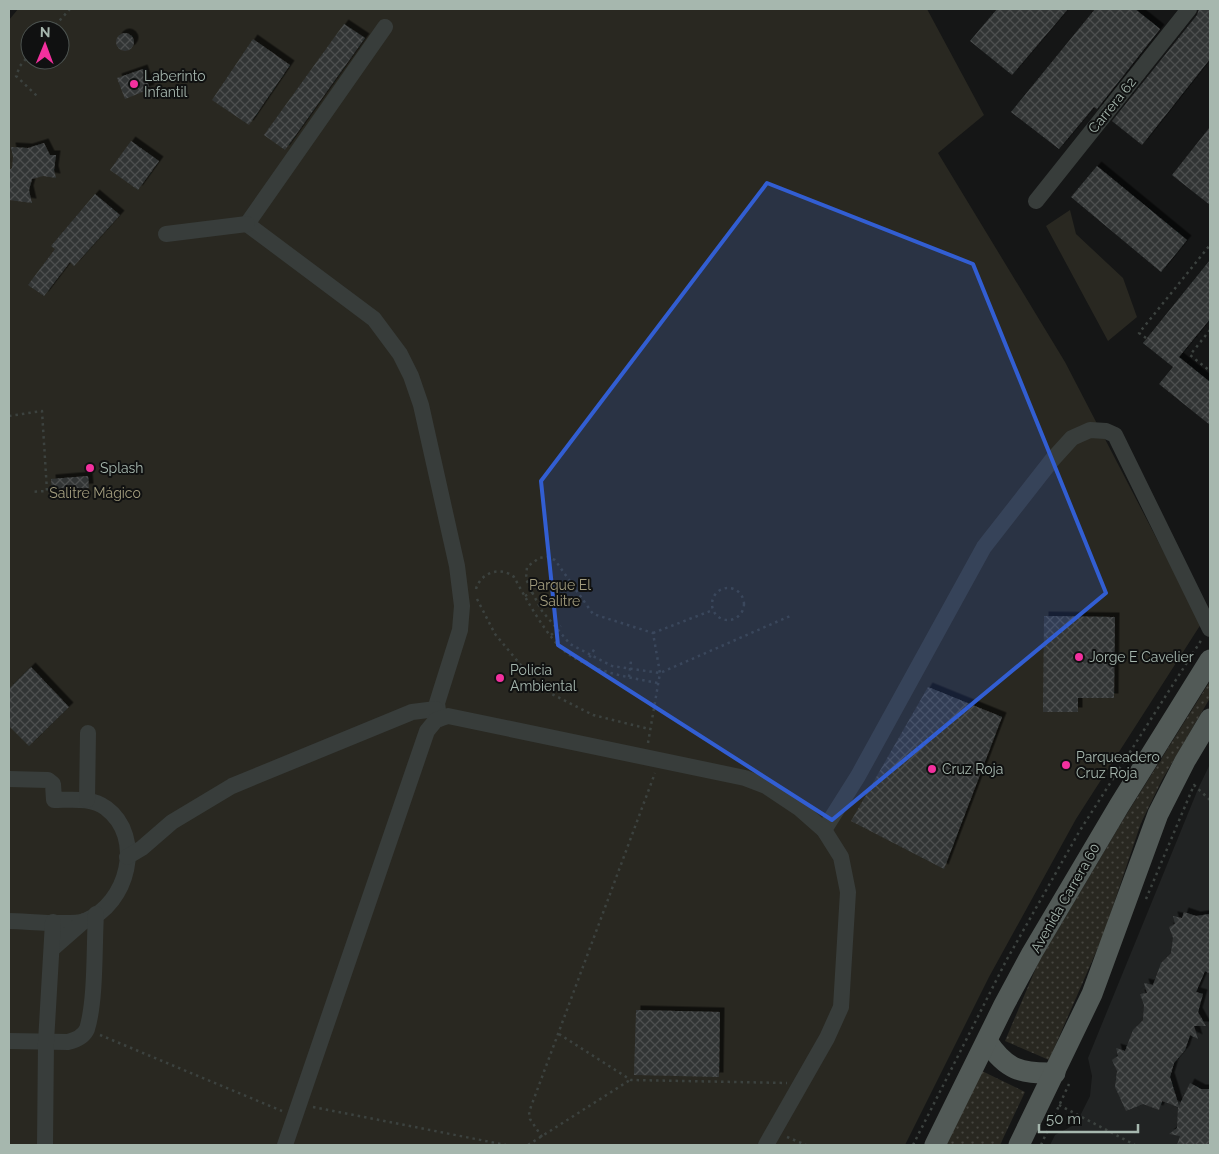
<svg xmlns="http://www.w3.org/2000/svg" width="1219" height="1154" viewBox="0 0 1219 1154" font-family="Raleway,sans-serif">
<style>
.built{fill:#212323}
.grass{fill:url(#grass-dots)}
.park{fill:#292821;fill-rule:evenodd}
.building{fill:url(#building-cross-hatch);filter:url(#shadow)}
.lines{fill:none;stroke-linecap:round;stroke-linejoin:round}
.path{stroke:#3c423f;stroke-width:2.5;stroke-dasharray:2.5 4;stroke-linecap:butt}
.minor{stroke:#383d3b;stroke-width:16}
.major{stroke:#525a57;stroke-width:21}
.marked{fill:#325ed2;fill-opacity:0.2;stroke:#325ed2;stroke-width:4;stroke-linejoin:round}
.poi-dot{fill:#f3309e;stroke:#101111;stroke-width:2}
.labels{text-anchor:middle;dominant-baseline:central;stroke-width:4;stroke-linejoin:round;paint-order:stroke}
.poi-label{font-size:14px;fill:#a6b7ae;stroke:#101111;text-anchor:start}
.street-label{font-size:14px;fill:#a6b7ae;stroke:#101111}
.park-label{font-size:14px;fill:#a29c7d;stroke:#101111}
</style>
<defs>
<pattern id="grass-dots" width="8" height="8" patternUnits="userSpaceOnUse" patternTransform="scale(1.25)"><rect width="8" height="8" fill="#292821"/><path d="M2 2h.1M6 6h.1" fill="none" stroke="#45453f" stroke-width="1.8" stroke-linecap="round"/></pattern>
<pattern id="building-cross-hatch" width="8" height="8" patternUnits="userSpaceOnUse" patternTransform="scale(1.25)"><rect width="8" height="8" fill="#323535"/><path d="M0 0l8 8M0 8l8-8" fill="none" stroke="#4d5050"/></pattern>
<filter id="shadow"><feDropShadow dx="4.5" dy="-4.5" stdDeviation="0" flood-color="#0009"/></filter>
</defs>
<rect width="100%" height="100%" fill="#151616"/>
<path class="built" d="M 1210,764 L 1210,1145 L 1050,1145 L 1055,1135 L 1072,1126 L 1079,1118 L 1090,1096 L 1092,1076 L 1088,1058 L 1198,789 Z"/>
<g class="grass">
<path d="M 1210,681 L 1210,698 L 1162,780 L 1141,823 L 1103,936 L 1049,1060 L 1005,1041 L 1038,963 L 1123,820 Z"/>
<path d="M 982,1071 L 1025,1092 L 1000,1145 L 946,1145 Z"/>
</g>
<g class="park">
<path d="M 18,9 L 927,9 L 984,115 L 938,153 L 1065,362 L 1201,624 L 1076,819 L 989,977 L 905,1145 L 9,1145 L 9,20 ZM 30,30 L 60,30 L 60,60 L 30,60 Z"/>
<path d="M 1070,210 L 1076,234 L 1123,278 L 1137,317 L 1108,341 L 1046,226 Z"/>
</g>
<g class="building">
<path d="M 997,9 L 1068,9 L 1012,75 L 970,41 Z"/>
<path d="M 1095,9 L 1135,9 L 1160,29 L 1097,109 L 1094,107 L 1059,149 L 1011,112 Z"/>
<path d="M 1199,9 L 1210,9 L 1210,59 L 1142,145 L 1112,121 L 1197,15 Z"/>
<path d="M 344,24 L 365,38 L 285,150 L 264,135 Z"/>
<circle cx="125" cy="42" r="9"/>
<path d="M 253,39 L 290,65 L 249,125 L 212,100 Z"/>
<path d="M 143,69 L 150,89 L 125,99 L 117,78 Z"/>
<path d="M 1210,127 L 1210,205 L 1172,175 Z"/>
<path d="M 131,141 L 159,161 L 138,190 L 110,170 Z"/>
<path d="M 44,143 L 50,155 L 56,155 L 54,170 L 56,178 L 43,176 L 32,179 L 29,190 L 32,203 L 9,200 L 9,170 L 12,168 L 13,157 L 11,147 L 28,148 Z"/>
<path d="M 1097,166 L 1187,240 L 1161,272 L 1071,197 Z"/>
<path d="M 95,194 L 120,215 L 74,266 L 70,262 L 44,296 L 28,285 L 55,249 L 51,246 Z"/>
<path d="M 1210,260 L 1210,319 L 1179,357 L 1210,382 L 1210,425 L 1159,384 L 1173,367 L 1143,343 Z"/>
<path d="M 88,476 L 89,488 L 52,491 L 51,479 Z"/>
<path d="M 1044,616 L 1115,617 L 1114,698 L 1078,698 L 1078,712 L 1043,712 Z"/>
<path d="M 31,667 L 69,707 L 29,746 L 9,726 L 9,689 Z"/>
<path d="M 928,687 L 1002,717 L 944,869 L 851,821 Z"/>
<path d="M 1184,912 L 1196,916 L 1210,914 L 1210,974 L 1205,971 L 1196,992 L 1203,994 L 1198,1012 L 1206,1026 L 1194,1026 L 1198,1039 L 1190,1035 L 1185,1050 L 1174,1063 L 1170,1077 L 1179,1106 L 1190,1083 L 1201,1089 L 1210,1089 L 1210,1145 L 1177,1145 L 1180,1136 L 1169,1134 L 1177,1128 L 1178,1107 L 1162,1101 L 1159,1110 L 1143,1104 L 1126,1111 L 1115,1087 L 1117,1071 L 1112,1060 L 1118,1056 L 1116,1048 L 1125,1051 L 1133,1030 L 1143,1020 L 1144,1005 L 1140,994 L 1147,993 L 1144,983 L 1153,985 L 1161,963 L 1171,953 L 1173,938 L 1169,927 L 1175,924 L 1173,916 L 1182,918 Z"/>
<path d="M 636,1010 L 720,1012 L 719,1077 L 634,1075 Z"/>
</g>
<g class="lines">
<g class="path">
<path d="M 51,30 L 70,9"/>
<path d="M 30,54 L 20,66 L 16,76 L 37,96"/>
<path d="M 1210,330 L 1190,355 L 1210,371"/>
<path d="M 1146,338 L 1139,333 L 1210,245"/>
<path d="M 9,416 L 42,411 L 47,491 L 31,492"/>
<circle cx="728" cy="604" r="16"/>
<path d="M 476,589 C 481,572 501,566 514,577 C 525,597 549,641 567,653 C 594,672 626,677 658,683"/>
<path d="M 525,596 L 539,588"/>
<path d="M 477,599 L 495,634 L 540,688 L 593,715 L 649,729"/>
<path d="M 653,633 L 713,610"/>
<path d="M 551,635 L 561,626"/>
<path d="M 586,663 L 595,648"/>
<path d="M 629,677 L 631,661"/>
<path d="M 648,743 L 660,673 L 653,633 L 593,614 L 555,560 L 547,557 L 539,558 L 527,567 L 526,579 L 532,592 L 542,611 L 570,644 L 612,666 L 660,673 L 790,616"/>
<path d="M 1146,899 L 1194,785 L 1210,800"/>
<path d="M 559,1034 L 631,1080 L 787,1083"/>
<path d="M 100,1035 L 282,1111"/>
<path d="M 1059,1105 L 1135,1145"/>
<path d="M 313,1107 L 506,1145"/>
<path d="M 542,1137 L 530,1119 L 529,1112 L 655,773"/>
<path d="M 787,1137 L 806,1145"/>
<path d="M 528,1145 L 630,1080"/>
<path d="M 913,1145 L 1006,961 L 1079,832 L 1202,639"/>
<path d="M 1041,1145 L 1069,1084"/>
</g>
<g class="minor">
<path d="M 385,27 L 247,224 L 374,319 L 400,354 L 411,376 L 421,405 L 457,566 L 462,606 L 460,630 L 437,703 L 439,719"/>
<path d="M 1036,201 L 1189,9"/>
<path d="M 166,234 L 247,224"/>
<path d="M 9,779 L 48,780 L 53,784 L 54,800 C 71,800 92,797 106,808 C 145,837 128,904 85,921 C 71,926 26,921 9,921"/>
<path d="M 87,800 L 88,733"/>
<path d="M 824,830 L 858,776 L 984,547 L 1052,460 L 1072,438 L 1090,430 L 1106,431 L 1115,435 L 1210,629"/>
<path d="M 127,857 L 142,848 L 172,822 L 232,786 L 412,712 L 436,709"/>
<path d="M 52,949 L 84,921"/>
<path d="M 9,1041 L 68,1042 C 76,1040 84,1036 87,1029 C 96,1000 94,946 96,914"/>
<path d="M 45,1145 L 46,1042 L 53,922"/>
<path d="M 285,1145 L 427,731 L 436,720 L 448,716 L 745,778 L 766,786 L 799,808 L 824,830 L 841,857 L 848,892 L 841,1007 L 827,1038 L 766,1145"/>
</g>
<g class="major">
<path d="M 987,1041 C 1006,1070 1021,1074 1055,1073"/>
<path d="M 935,1145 L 1004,1005 L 1032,953 L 1119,806 L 1210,660"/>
<path d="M 1019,1145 L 1092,994 L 1158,814 L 1185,761 L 1210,719"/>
</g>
</g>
<path class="marked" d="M 767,183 L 973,264 L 1106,593 L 832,820 L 558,645 L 541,481 Z"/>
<g class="poi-dot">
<circle cx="134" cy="84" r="5"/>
<circle cx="90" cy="468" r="5"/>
<circle cx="1079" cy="657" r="5"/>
<circle cx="500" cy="678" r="5"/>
<circle cx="1066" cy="765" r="5"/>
<circle cx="932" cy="769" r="5"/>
</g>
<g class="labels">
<g class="poi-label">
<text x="144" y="76">Laberinto<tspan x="144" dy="16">Infantil</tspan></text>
<text x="100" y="468">Splash</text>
<text x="1089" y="657">Jorge E Cavelier</text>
<text x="510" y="670">Policia<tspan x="510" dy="16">Ambiental</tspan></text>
<text x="1076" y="757">Parqueadero<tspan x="1076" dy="16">Cruz Roja</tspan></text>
<text x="942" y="769">Cruz Roja</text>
</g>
<g class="street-label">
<text transform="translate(1112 105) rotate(-51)">Carrera 62</text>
<text transform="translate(1065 898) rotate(-60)">Avenida Carrera 60</text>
</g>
<g class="park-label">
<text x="95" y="493">Salitre Mágico</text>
<text x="560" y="585">Parque El<tspan x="560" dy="16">Salitre</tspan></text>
</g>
</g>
<rect width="1219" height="1154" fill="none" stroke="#a6b7ae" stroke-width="20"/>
<g transform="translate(45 45) rotate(1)"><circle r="24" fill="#101111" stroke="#4c5350"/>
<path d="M0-4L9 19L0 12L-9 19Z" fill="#f3309e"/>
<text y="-8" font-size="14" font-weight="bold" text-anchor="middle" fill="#a6b7ae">N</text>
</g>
<path d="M1039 1124v8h99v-8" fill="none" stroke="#a6b7ae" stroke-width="2.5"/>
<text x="1046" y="1124" font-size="15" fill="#a6b7ae" stroke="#101111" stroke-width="4" paint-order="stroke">50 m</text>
</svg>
